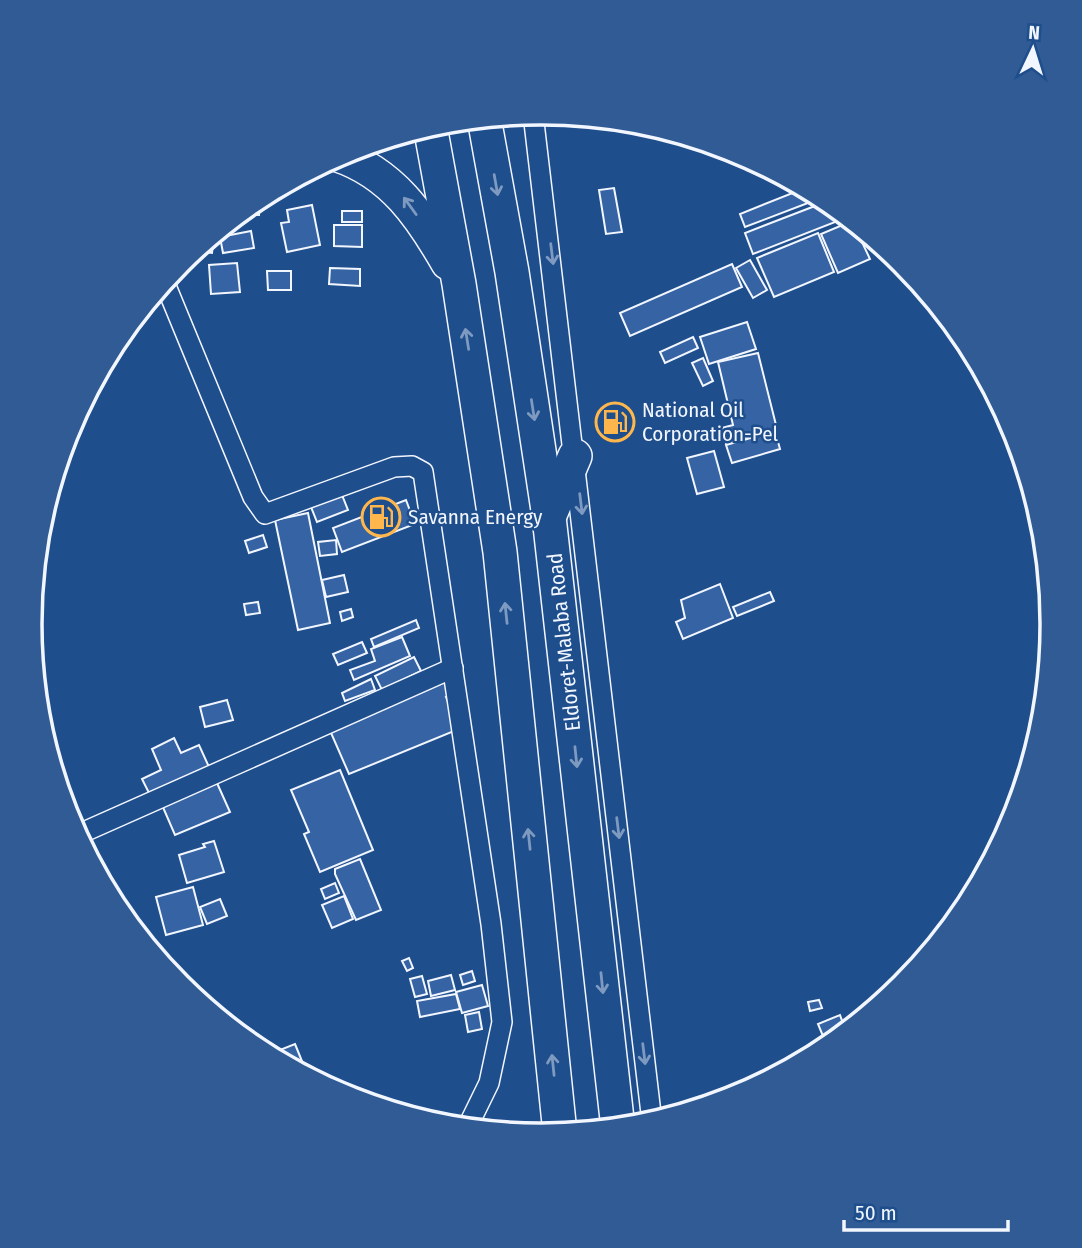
<svg xmlns="http://www.w3.org/2000/svg" width="1082" height="1248" viewBox="0 0 1082 1248" font-family="'Fira Sans Condensed',sans-serif">
<style>
.building{fill:#3563a3;stroke:#f2f6ff;stroke-width:2}
.lines{fill:none;stroke-linecap:round;stroke-linejoin:round}
.minor-casing{stroke:#f2f6ff;stroke-width:22}
.trunk-casing{stroke:#f2f6ff;stroke-width:36}
.minor{stroke:#1f4e8c;stroke-width:19}
.trunk{stroke:#1f4e8c;stroke-width:33}
.oneway{stroke:#7e9ac0}
.labels{text-anchor:middle;dominant-baseline:central;stroke-width:5;stroke-linejoin:round;paint-order:stroke}
.poi-label{font-size:21px;fill:#f2f6ff;stroke:#1f4e8c;text-anchor:start}
.street-label{font-size:21px;fill:#f2f6ff;stroke:#1f4e8c}
.rim{fill:none;stroke:#f2f6ff;stroke-width:3.5}
</style>
<rect width="100%" height="100%" fill="#1f4e8c"/>
<g class="building">
<path d="M 740,154 L 761,165 L 747,170 Z"/>
<path d="M 614,188 L 622,232 L 606,234 L 599,190 Z"/>
<path d="M 805,188 L 821,198 L 745,227 L 740,214 Z"/>
<path d="M 260,197 L 259,215 L 238,214 L 257,199 Z"/>
<path d="M 828,201 L 848,217 L 753,254 L 745,233 Z"/>
<path d="M 312,205 L 320,245 L 287,252 L 281,223 L 289,222 L 287,210 Z"/>
<rect x="342" y="211" width="20" height="11"/>
<path d="M 852,221 L 870,259 L 838,273 L 821,234 Z"/>
<path d="M 334,225 L 362,225 L 362,247 L 334,246 Z"/>
<path d="M 251,231 L 254,248 L 223,253 L 220,237 Z"/>
<path d="M 818,233 L 834,272 L 774,297 L 757,258 Z"/>
<path d="M 214,234 L 212,253 L 193,251 Z"/>
<path d="M 750,260 L 767,290 L 753,298 L 736,268 Z"/>
<path d="M 237,263 L 240,292 L 211,294 L 209,265 Z"/>
<path d="M 732,264 L 742,287 L 630,336 L 620,313 Z"/>
<path d="M 330,268 L 360,269 L 360,286 L 329,284 Z"/>
<path d="M 267,271 L 291,271 L 291,290 L 268,290 Z"/>
<path d="M 747,322 L 756,349 L 709,364 L 700,337 Z"/>
<path d="M 693,337 L 698,348 L 665,363 L 660,352 Z"/>
<path d="M 758,353 L 777,429 L 726,443 L 722,428 L 733,425 L 718,362 Z"/>
<path d="M 703,358 L 713,381 L 703,386 L 692,363 Z"/>
<path d="M 775,431 L 780,449 L 732,463 L 726,445 Z"/>
<path d="M 714,451 L 724,487 L 697,494 L 687,458 Z"/>
<path d="M 342,495 L 348,510 L 317,522 L 311,507 Z"/>
<path d="M 406,500 L 415,524 L 342,552 L 333,528 Z"/>
<path d="M 308,513 L 330,623 L 298,630 L 275,520 Z"/>
<path d="M 263,535 L 267,547 L 249,553 L 245,541 Z"/>
<path d="M 336,540 L 337,554 L 320,556 L 318,542 Z"/>
<path d="M 344,575 L 348,592 L 326,597 L 322,580 Z"/>
<path d="M 720,584 L 733,618 L 683,639 L 676,622 L 685,618 L 681,600 Z"/>
<path d="M 770,592 L 774,601 L 737,616 L 733,607 Z"/>
<path d="M 258,602 L 260,613 L 246,615 L 244,604 Z"/>
<path d="M 351,609 L 353,617 L 342,621 L 340,612 Z"/>
<path d="M 416,620 L 419,628 L 374,647 L 371,639 Z"/>
<path d="M 402,637 L 410,656 L 354,680 L 350,670 L 375,661 L 371,649 Z"/>
<path d="M 362,642 L 367,653 L 338,665 L 333,654 Z"/>
<path d="M 414,657 L 421,671 L 382,690 L 375,676 Z"/>
<path d="M 371,679 L 375,690 L 345,701 L 342,693 Z"/>
<path d="M 443,679 L 450,696 L 446,697 L 459,729 L 349,774 L 328,726 Z"/>
<path d="M 227,700 L 233,720 L 205,727 L 200,707 Z"/>
<path d="M 174,738 L 181,753 L 199,745 L 209,767 L 150,795 L 142,779 L 161,770 L 152,749 Z"/>
<path d="M 340,770 L 373,850 L 320,872 L 304,834 L 309,832 L 291,790 Z"/>
<path d="M 217,783 L 230,812 L 175,835 L 162,805 Z"/>
<path d="M 214,841 L 224,872 L 187,883 L 179,855 L 205,847 L 203,844 Z"/>
<path d="M 360,859 L 381,910 L 356,920 L 335,874 L 335,869 Z"/>
<path d="M 335,883 L 339,893 L 325,899 L 321,889 Z"/>
<path d="M 193,887 L 203,925 L 166,935 L 156,897 Z"/>
<path d="M 344,896 L 353,919 L 332,928 L 322,905 Z"/>
<path d="M 220,899 L 227,916 L 207,924 L 200,907 Z"/>
<path d="M 409,958 L 413,968 L 407,971 L 402,961 Z"/>
<path d="M 472,971 L 475,981 L 463,985 L 460,975 Z"/>
<path d="M 451,975 L 455,990 L 431,996 L 428,981 Z"/>
<path d="M 422,976 L 427,994 L 415,997 L 410,979 Z"/>
<path d="M 482,985 L 488,1006 L 462,1013 L 456,992 Z"/>
<path d="M 456,994 L 460,1009 L 420,1017 L 417,1001 Z"/>
<path d="M 819,1000 L 822,1008 L 810,1011 L 808,1002 Z"/>
<path d="M 873,1009 L 873,1010 L 847,1031 L 843,1023 Z"/>
<path d="M 479,1012 L 482,1029 L 468,1032 L 465,1015 Z"/>
<path d="M 840,1015 L 846,1032 L 825,1041 L 818,1024 Z"/>
<path d="M 295,1044 L 308,1076 L 267,1055 Z"/>
</g>
<g class="lines">
<defs>
<g id="minor">
<path d="M 533,114 L 652,1122"/>
<path d="M 164,281 L 253,497 L 265,514 L 394,467 L 412,466 L 423,472 L 491,924 L 502,1022 L 489,1083 L 467,1128"/>
<path d="M 77,835 L 453,668"/>
</g>
<g id="trunk">
<path d="M 484,118 L 512,272 L 549,517 L 618,1128"/>
<path d="M 430,126 L 459,284 L 500,552 L 560,1133"/>
<path d="M 338,155 C 392,173 421,216 448,263"/>
<path d="M 549,517 L 575,456"/>
</g>
</defs>
<use href="#minor" class="minor-casing"/>
<use href="#trunk" class="trunk-casing"/>
<use href="#minor" class="minor"/>
<use href="#trunk" class="trunk"/>
</g>
<defs><path id="oneway-shaft" d="M-6 0H5M1.5-3L5.5 0L1.5 3" fill="none" stroke-width="1.6" stroke-linecap="round" stroke-linejoin="round" transform="scale(1.75)"/></defs>
<g class="oneway">
<use href="#oneway-shaft" transform="translate(496 185) rotate(80)"/>
<use href="#oneway-shaft" transform="translate(410 206) rotate(-126)"/>
<use href="#oneway-shaft" transform="translate(552 254) rotate(83)"/>
<use href="#oneway-shaft" transform="translate(467 339) rotate(-99)"/>
<use href="#oneway-shaft" transform="translate(533 410) rotate(81)"/>
<use href="#oneway-shaft" transform="translate(581 504) rotate(83)"/>
<use href="#oneway-shaft" transform="translate(506 613) rotate(-96)"/>
<use href="#oneway-shaft" transform="translate(576 757) rotate(84)"/>
<use href="#oneway-shaft" transform="translate(618 828) rotate(83)"/>
<use href="#oneway-shaft" transform="translate(529 839) rotate(-96)"/>
<use href="#oneway-shaft" transform="translate(602 983) rotate(84)"/>
<use href="#oneway-shaft" transform="translate(644 1054) rotate(83)"/>
<use href="#oneway-shaft" transform="translate(553 1065) rotate(-96)"/>
</g>
<defs>
<symbol id="fuel-ring" viewBox="-11 -11 22 22"><circle r="9.5" fill="#1f4e8c" stroke="#ffb74d" stroke-width="1.5"/><path d="M-5.5-6h7V0h2V4h1.3V-2.5L3-4.5l.8-.8L6-3V5H2.5V1h-1V6h-7ZM-4.2-4.7v3.2H.2V-4.7Z" fill="#ffb74d"/></symbol>
</defs>
<g fill-rule="evenodd">
<use href="#fuel-ring" x="593" y="400" width="44" height="44"/>
<use href="#fuel-ring" x="359" y="495" width="44" height="44"/>
</g>
<g class="labels">
<g class="poi-label">
<text x="642" y="410">National Oil<tspan x="642" dy="24">Corporation-Pel</tspan></text>
<text x="408" y="517">Savanna Energy</text>
</g>
<g class="street-label">
<text transform="translate(564 642) rotate(-96)">Eldoret-Malaba Road</text>
</g>
</g>
<path d="M0 0H1082V1248H0ZM42 624a499 499 0 1 1 998 0a499 499 0 1 1-998 0Z" fill="#305b95" fill-rule="evenodd"/>
<path class="rim" d="M42 624a499 499 0 1 1 998 0a499 499 0 1 1-998 0Z"/>
<g transform="translate(1033 49) rotate(4)" stroke="#1f4e8c" stroke-width="5" paint-order="stroke">
<path d="M0-5L12 26L0 18L-12 26Z" fill="#f2f6ff"/>
<text y="-10" font-size="19" font-weight="bold" text-anchor="middle" fill="#f2f6ff">N</text>
</g>
<path d="M844 1220v10h164v-10" fill="none" stroke="#f2f6ff" stroke-width="3.5"/>
<text x="855" y="1220" font-size="21" fill="#f2f6ff" stroke="#1f4e8c" stroke-width="5" paint-order="stroke">50 m</text>
</svg>
